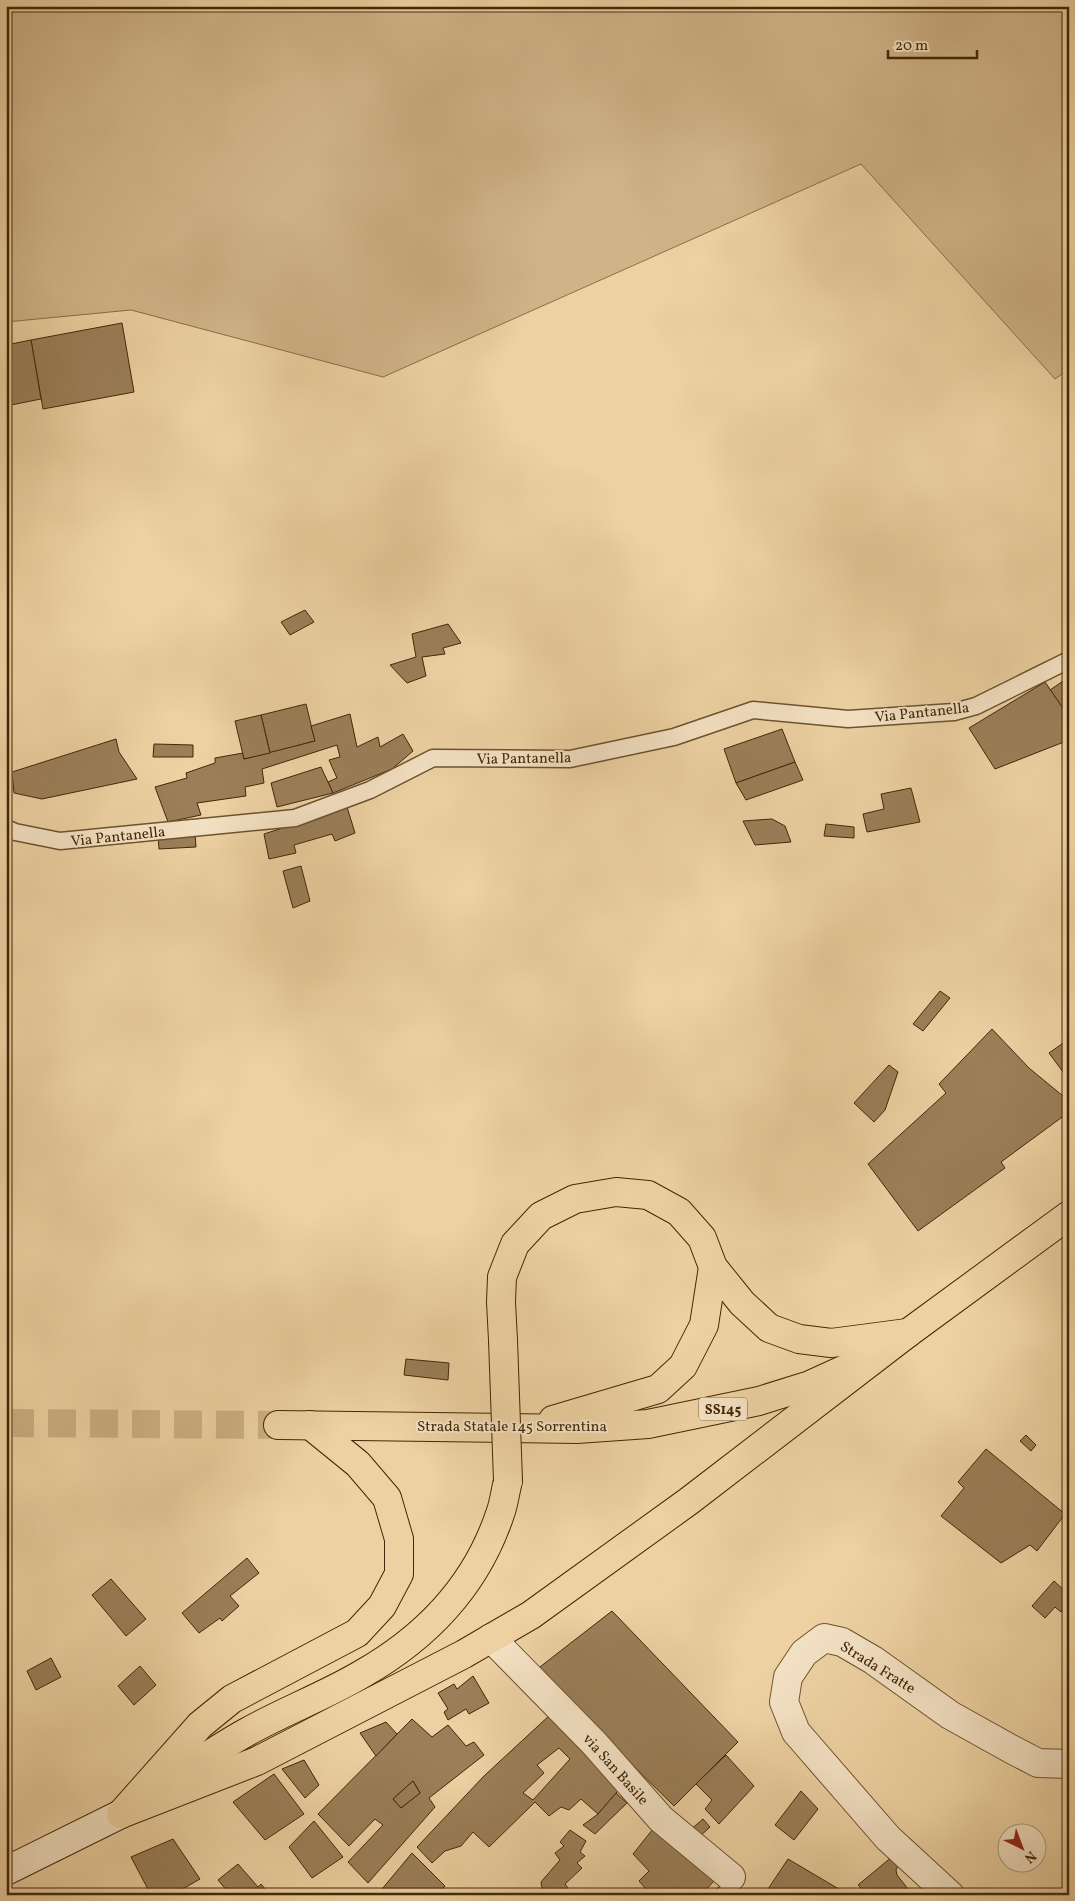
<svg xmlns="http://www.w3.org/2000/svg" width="1075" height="1901" viewBox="0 0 1075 1901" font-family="Vollkorn,serif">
	<rect width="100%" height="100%" fill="#edd1a2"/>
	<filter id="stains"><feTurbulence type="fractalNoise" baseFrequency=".004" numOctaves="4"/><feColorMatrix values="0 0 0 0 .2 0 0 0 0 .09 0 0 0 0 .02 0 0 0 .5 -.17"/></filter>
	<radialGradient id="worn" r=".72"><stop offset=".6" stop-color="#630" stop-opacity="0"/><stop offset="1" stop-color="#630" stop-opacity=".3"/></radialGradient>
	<path fill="#d0b488" stroke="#896e48" d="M6,6H1069V369L1055,379L861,164L383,377L131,310L6,322Z"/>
	<g fill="#9b7f58" stroke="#422708" fill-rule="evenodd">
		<path d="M122,323L134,392L43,409L31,340Z"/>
		<path d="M31,340L41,399L6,406V345Z"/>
		<path d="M305,610L314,622L290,635L281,622Z"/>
		<path d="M448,624L461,643L443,648L445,654L422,657L426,676L407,683L390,665L416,657L412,634Z"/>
		<path d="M1069,677V717L1050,690Z"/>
		<path d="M1045,682L1069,717V740L995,769L969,728Z"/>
		<path d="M306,704L315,741L270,753L261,715Z"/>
		<path d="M350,714L357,747L378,737L380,747L403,734L413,751L392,769L333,793L328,782L337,778L329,760L340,757L337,745L262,769L264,783L245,787L246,796L197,803L201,815L168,822L155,787L187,778L186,773L215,763V758L243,753L244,759L315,741L311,726Z"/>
		<path d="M261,715L270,753L244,759L235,721Z"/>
		<path d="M782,729L795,762L736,783L724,749Z"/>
		<path d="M116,739L119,752L137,779L42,799L14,793L12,772Z"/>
		<path d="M154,744L193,745V757H153Z"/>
		<path d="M795,762L803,780L746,800L736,783Z"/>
		<path d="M321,767L333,793L277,807L271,783Z"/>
		<path d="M911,788L920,822L867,832L863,814L884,809L881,794Z"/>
		<path d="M347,807L355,833L335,841L332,834L294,845L296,853L269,859L264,834Z"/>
		<path d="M772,819L785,826L791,842L755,845L743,821Z"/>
		<path d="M826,824L854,827V838L824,836Z"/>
		<path d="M195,832L196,847L159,849L158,835Z"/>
		<path d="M301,866L310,901L293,908L283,871Z"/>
		<path d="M940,991L950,998L923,1031L913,1024Z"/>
		<path d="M992,1029L1029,1068L1069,1101V1112L1001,1162L1005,1168L918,1231L868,1164L946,1093L939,1084Z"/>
		<path d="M1069,1039V1080L1049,1053Z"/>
		<path d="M889,1065L898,1072L885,1110L874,1122L854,1103Z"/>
		<path d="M406,1359L449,1363L448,1380L404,1375Z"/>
		<path d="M1026,1435L1036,1445L1031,1451L1020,1441Z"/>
		<path d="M986,1449L1065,1514L1037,1551L1030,1545L1001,1563L941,1516L964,1488L958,1482Z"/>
		<path d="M247,1558L259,1573L230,1596L239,1606L222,1621L220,1618L199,1633L182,1613Z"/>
		<path d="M111,1579L146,1619L126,1636L92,1595Z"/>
		<path d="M1054,1581L1066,1592L1069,1589V1603L1061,1612L1055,1607L1045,1618L1032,1606Z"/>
		<path d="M612,1611L738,1742L674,1806L536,1670Z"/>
		<path d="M51,1658L61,1677L36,1690L27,1671Z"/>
		<path d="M140,1666L156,1685L134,1705L118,1686Z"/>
		<path d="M473,1676L489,1703L469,1714L466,1709L448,1720L444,1712L448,1709L438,1693L454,1684L457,1689Z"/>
		<path d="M551,1714L622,1787L616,1793L598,1814L581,1799L569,1810L561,1807L549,1816L535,1802L489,1847L473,1832L461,1846L445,1851L432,1863L417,1847L484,1776ZM559,1748L570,1759L533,1800L523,1793L544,1773L537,1765Z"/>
		<path d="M412,1719L432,1737L448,1725L466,1746L474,1742L484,1755L429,1798L435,1807L368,1883L348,1862L383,1825L375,1819L349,1846L318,1814ZM413,1781L420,1793L401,1808L393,1799Z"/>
		<path d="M386,1722L397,1734L376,1756L360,1733Z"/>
		<path d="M726,1755L754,1786L719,1824L705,1809L712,1800L696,1784Z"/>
		<path d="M304,1760L319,1785L305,1798L282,1769Z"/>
		<path d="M274,1774L304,1814L265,1840L233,1802Z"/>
		<path d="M413,1781L420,1793L401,1808L393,1799Z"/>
		<path d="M801,1791L818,1809L794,1840L775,1825Z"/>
		<path d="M616,1793L627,1803L595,1834L583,1825L598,1814Z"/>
		<path d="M703,1819L710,1827L697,1839L689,1831Z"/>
		<path d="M314,1821L343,1857L312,1878L289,1847Z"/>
		<path d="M653,1829L715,1880L701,1895H651L639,1881L649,1871L633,1854Z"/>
		<path d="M570,1830L586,1841L580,1852L585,1856L577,1863L582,1868L565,1884L568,1888L561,1895H543L541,1882L560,1860L555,1853L564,1846L560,1842Z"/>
		<path d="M173,1839L200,1879L172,1895H151L131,1857Z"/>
		<path d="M412,1853L445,1886L438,1895H377Z"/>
		<path d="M893,1856L900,1861L896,1870L897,1875L908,1889L915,1893L924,1888L930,1890L929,1895H868L858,1885Z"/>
		<path d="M788,1859L849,1895H764Z"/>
		<path d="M238,1864L258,1887L261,1884L270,1895H224L228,1892L218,1880Z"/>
	</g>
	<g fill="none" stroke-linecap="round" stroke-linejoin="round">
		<path stroke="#cbaf83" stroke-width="28" stroke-dasharray="28 14" stroke-linecap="butt" d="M6,1423L278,1425"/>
		<g stroke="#6d522e" stroke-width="19">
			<g id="service">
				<path d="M6,828L15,832L60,841L295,818L370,790L433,758L570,759L674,737L753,710L848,719L954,712L976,706L1069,660"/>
				<path d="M723,1895L730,1890L733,1884L731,1877"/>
			</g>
		</g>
		<g stroke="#6d522e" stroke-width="30">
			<g id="minor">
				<path d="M491,1638L594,1743L661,1819L731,1877"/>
				<path d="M950,1895L888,1838L796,1732L784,1702L788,1677L804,1653L824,1638L842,1642L873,1660L950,1715L1011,1749L1038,1763L1069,1764"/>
			</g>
		</g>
		<g stroke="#422708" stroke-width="30">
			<path id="secondary" d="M6,1871L121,1814"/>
		</g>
		<g stroke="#422708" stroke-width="30">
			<g id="primary">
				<path d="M503,1340L501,1302L502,1277L515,1244L541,1216L575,1199L616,1192L648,1195L679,1212L702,1238L713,1267L742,1303L769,1328L799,1339L831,1343L907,1333"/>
				<path d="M163,1785C191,1767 218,1748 247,1732C284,1711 325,1696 362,1674C427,1637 476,1586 500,1514C504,1504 505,1492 508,1481"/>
				<path d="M121,1814L257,1761L464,1654L531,1615L689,1501L908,1333L1069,1215"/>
			</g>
		</g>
		<g stroke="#422708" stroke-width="30">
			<g id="trunk">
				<path d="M553,1420L658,1389L683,1366L704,1325L713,1267"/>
				<path d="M278,1425L577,1429L648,1424L759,1401L810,1385L854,1365L908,1333"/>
				<path d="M121,1814L200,1725L232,1699L357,1633L382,1606L399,1574V1539L387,1498L358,1464L310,1425"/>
			</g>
		</g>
		<use href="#service" stroke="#f3e1c3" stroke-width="16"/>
		<use href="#minor" stroke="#f3e1c3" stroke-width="28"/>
		<use href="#secondary" stroke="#f3e1c3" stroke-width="28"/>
		<use href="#primary" stroke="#edd1a2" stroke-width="28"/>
		<use href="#trunk" stroke="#edd1a2" stroke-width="28"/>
		<g stroke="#422708" stroke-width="30" stroke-linecap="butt">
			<path id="primary-bridge" d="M503,1340L508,1481"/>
		</g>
		<use href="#primary-bridge" stroke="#edd1a2" stroke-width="28"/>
	</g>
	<g text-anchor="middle" stroke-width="4" stroke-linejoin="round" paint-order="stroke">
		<rect fill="#f3e1c3" stroke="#775f40" stroke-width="1" x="699" y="1397.5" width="48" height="23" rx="4"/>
		<g font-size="14" font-weight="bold" fill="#422708">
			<text x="723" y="1414">SS145</text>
		</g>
		<g font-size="15" fill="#422708" stroke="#f3e1c3">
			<text transform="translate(922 712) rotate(-6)" y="5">Via Pantanella</text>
			<text transform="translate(524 758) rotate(-1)" y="5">Via Pantanella</text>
			<text transform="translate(118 836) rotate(-6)" y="5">Via Pantanella</text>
			<text x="512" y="1431">Strada Statale 145 Sorrentina</text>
			<text transform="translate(878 1667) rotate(32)" y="5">Strada Fratte</text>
			<text transform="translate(616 1769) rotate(48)" y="5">via San Basile</text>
		</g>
	</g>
	<rect width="1075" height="1901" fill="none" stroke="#edd1a2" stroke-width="25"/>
	<rect x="8" y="8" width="1060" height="1886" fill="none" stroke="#422708" stroke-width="2.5"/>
	<rect x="12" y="12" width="1050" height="1876" fill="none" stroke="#422708"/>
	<g transform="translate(1022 1848) rotate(138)"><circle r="24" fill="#f3e1c3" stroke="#ac9778"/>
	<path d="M0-4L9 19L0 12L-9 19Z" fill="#8f2418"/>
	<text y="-8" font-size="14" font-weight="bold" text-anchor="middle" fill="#422708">N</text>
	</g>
	<path d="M888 50v8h89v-8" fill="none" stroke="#422708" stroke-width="2.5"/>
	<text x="895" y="50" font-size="15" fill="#422708" stroke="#f3e1c3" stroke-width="4" paint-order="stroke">20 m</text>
	<rect width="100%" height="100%" filter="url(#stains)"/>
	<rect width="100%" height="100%" fill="url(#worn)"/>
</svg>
